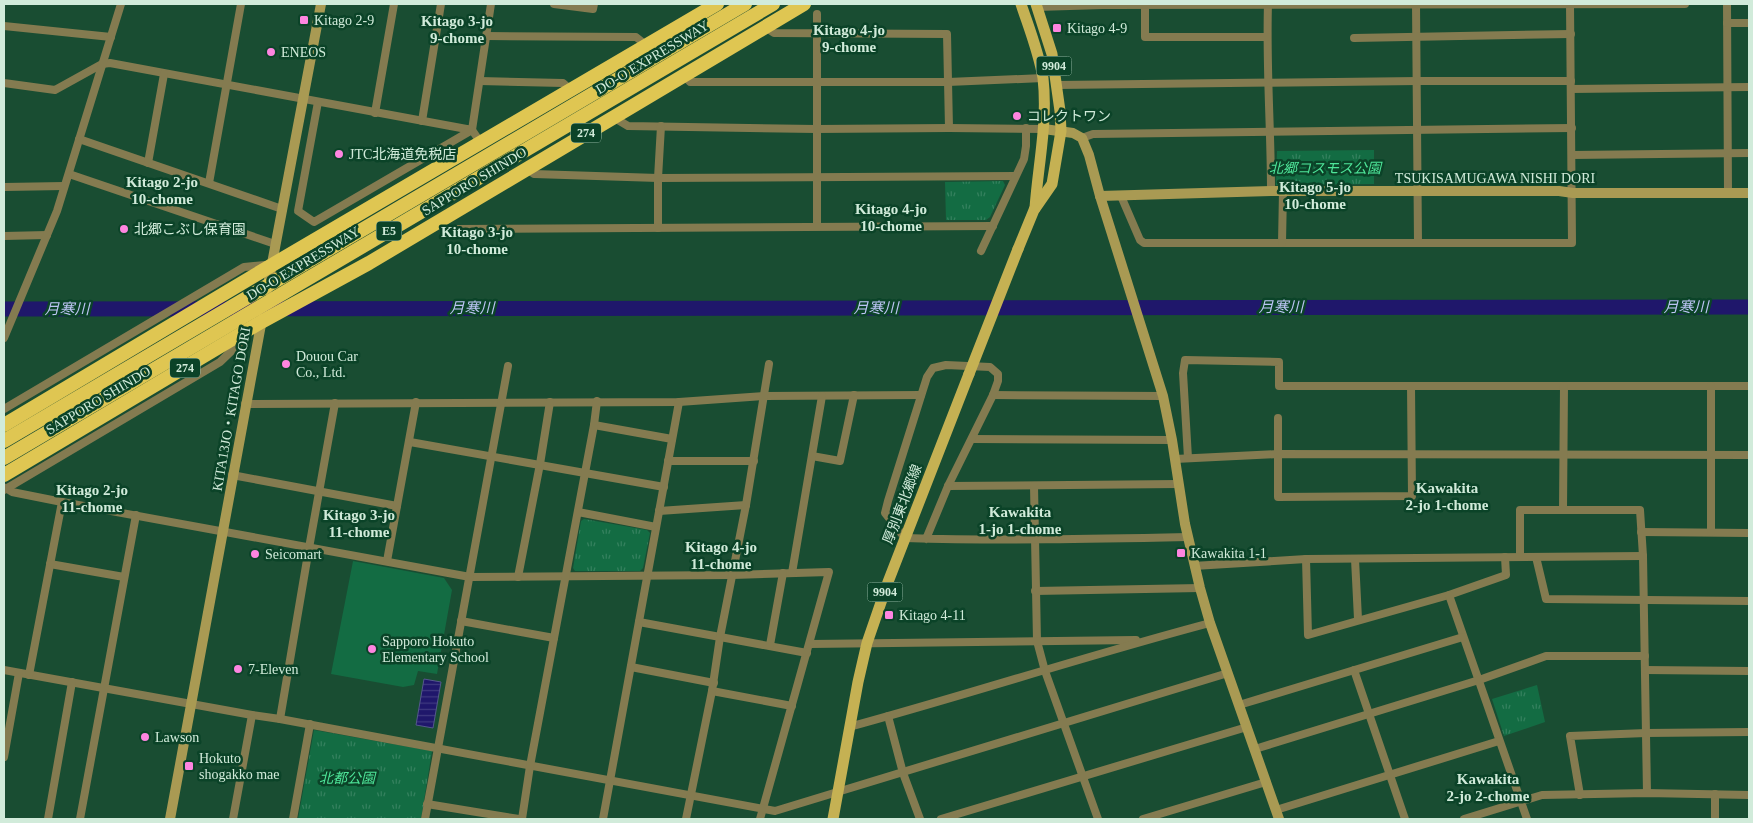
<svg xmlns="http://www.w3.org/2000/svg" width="1753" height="823" viewBox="0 0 1753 823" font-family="'Times New Roman','Noto Sans JP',serif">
	<defs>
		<pattern id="grass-tufts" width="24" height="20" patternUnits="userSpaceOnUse" patternTransform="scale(1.25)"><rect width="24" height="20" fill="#136c43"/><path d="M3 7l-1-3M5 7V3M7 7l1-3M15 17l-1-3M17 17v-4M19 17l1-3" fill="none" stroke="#34815e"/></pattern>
		<pattern id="water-rules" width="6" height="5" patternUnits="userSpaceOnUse" patternTransform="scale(1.25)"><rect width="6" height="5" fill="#1f176b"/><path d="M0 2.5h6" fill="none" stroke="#3e3980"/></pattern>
	</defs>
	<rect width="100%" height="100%" fill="#194d32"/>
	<g fill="url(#grass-tufts)">
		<path d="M1374,150V184L1276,185L1277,151Z"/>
		<path d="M1003,181L1005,185L990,217L986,220H946L945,182Z"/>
		<path d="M584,519L647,530L650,533L643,568L640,571H575L573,568L581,521Z"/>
		<path d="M1537,685L1545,722L1504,736L1492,699Z"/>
		<path d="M314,730L432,751L421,819H298Z"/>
	</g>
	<path fill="#136c43" d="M353,561L444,578L452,590L437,674L418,671L414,685L403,687L331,674Z"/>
	<path fill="url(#water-rules)" stroke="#54578c" d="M424,679L441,682L433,728L416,725Z"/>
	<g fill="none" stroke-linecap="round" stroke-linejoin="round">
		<path stroke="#1f176b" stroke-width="15" d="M4,309L1749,307"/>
		<g stroke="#847b50" stroke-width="8">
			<path d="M554,4L593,9L594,4"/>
			<path d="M1268,4C1266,66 1271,129 1271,191"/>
			<path d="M1416,4L1418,243"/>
			<path d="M1727,4L1728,193"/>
			<path d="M1145,5V37H1267"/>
			<path d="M1037,7L1103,5L1685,4"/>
			<path d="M1727,23H1749"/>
			<path d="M4,26L111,37"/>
			<path d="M765,27L774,33L947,34L949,128"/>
			<path d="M487,36L636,37L646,45"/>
			<path d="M1354,38L1571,34"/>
			<path d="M683,75L690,82H948L1043,78"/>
			<path d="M480,81L563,83L571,90"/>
			<path d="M4,83L55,90L102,64L110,63L472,130L491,4"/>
			<path d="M1057,85L1418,81H1571"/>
			<path d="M1571,89L1749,87"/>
			<path d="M318,102L298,211L314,222L472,130L481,143"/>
			<path d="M375,113L394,4"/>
			<path d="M613,117L628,126L816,129L949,128L1044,129"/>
			<path d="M422,121L441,4"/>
			<path d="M1082,138L1093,134L1572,128"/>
			<path d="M79,139L282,209"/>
			<path d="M1572,155L1749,153"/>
			<path d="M148,163L164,74"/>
			<path d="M526,168L534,174L658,178L1015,176"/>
			<path d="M69,174L275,244"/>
			<path d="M209,183L241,4"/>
			<path d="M4,187L64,186"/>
			<path d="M1121,196L1140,240L1144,243H1572L1570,4"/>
			<path d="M817,226V14"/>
			<path d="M658,228V178L661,126"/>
			<path d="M455,229L993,226"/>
			<path d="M4,236L47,235"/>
			<path d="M1282,243L1283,191"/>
			<path d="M981,251L1024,159L1026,146V128"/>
			<path d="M4,338L57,211L121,4"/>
			<path d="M993,395L1163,396"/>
			<path d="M245,404L679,402L765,396L921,395"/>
			<path d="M4,409L244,267L265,265"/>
			<path d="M1278,418V497L1412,496L1411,386"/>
			<path d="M594,425L672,439"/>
			<path d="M972,439L1172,440"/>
			<path d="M410,442L664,487"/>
			<path d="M812,456L840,461L854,395"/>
			<path d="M1188,458L1183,373L1185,360L1279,362V386H1749"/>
			<path d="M1175,459L1278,454L1749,455"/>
			<path d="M668,461H754"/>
			<path d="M232,475L397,506"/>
			<path d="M948,486L1179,484"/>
			<path d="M1034,486L1037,641L1045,671L1098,819"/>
			<path d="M6,488L12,492L62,502L470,577L733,575L829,572L760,819"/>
			<path d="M4,490L220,362L247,336"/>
			<path d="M1563,510L1564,386"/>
			<path d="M659,511L746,505"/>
			<path d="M578,512L656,527"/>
			<path d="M1641,532L1749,533"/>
			<path d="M1711,532V386"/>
			<path d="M926,539L948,486L993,395L998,381V374L990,367L946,365L933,368L927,377L888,501L885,513L905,538C1000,541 1094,539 1188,537"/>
			<path d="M1520,557V510H1640L1643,556L1647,793"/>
			<path d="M1536,557L1546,599L1749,601"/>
			<path d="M1306,559L1308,635L1449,595L1506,575L1505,557"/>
			<path d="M1355,559L1358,619"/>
			<path d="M387,561L416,402"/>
			<path d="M50,564L124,577"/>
			<path d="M1194,566L1306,559L1643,556"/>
			<path d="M792,573L822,396"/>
			<path d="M518,577L540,464L550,402"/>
			<path d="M1035,591L1200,588"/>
			<path d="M1449,595L1527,819"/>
			<path d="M461,621L554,638"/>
			<path d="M639,622L807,653"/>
			<path d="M810,644L1136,640"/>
			<path d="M770,645L783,573"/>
			<path d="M631,667L714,683"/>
			<path d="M4,670L252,715L280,719L775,811L1228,673"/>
			<path d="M1354,670L1405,819"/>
			<path d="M1645,670L1749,671"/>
			<path d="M29,675L62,502"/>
			<path d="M712,691L792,706"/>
			<path d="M1239,705L1463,637"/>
			<path d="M888,716L903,773L920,819"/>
			<path d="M280,719L309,548L335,403"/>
			<path d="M849,727C970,694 1089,655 1210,623"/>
			<path d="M1255,749L1479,680L1546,656H1645"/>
			<path d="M4,757L19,673"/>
			<path d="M1715,794V819"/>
			<path d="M1580,795L1570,736L1646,733L1749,732"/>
			<path d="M427,804L519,819"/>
			<path d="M1276,810L1499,741"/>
			<path d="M48,819L72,682"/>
			<path d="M80,819L136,515"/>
			<path d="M233,819L252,715"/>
			<path d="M293,819L310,724"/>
			<path d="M425,819L508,366"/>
			<path d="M522,819L530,766L594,425L597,401"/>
			<path d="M603,819L679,402"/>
			<path d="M686,819L712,691L720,637L746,505L769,364"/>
			<path d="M941,819L1247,727"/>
			<path d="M1143,819L1266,782"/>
			<path d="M1464,819L1542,795L1647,793L1749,795"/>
		</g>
		<g stroke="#a99a53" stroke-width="10">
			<path d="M1044,129L1073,133L1082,138L1089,155L1100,196L1163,396L1172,440L1185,524L1200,588L1210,623L1279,819"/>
			<path d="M1100,196L1271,191H1559L1573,193H1749"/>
			<path d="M267,290L321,4"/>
			<path d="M170,819L262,319"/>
		</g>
		<g stroke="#c5b153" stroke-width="11">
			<path d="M1021,4C1029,28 1039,53 1043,78C1048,122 1038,165 1035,208"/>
			<path d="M1018,249L1034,210L1052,184L1061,131L1060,111L1052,54L1036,4"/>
			<path d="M833,819L858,682L867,643L888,582L969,374"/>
		</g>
		<g stroke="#dfc652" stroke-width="14">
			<path d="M4,425L272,265L717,4"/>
			<path d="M4,475L261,322L369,263L804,4"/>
		</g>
		<path stroke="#c5b153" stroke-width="11" d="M969,374L1018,249"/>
		<g stroke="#dfc652" stroke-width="14">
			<path d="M4,441L745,4"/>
			<path d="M4,458L773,4"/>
		</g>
	</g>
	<g fill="#fe85e0" stroke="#0b4328" stroke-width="2">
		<rect x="299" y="15" width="10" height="10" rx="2.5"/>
		<rect x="1052" y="23" width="10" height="10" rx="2.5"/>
		<circle cx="271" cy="52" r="5"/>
		<circle cx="1017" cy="116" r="5"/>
		<circle cx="339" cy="154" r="5"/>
		<circle cx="124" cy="229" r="5"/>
		<circle cx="286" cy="364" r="5"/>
		<rect x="1176" y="548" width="10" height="10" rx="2.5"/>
		<circle cx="255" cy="554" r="5"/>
		<rect x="884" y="610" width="10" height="10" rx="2.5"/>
		<circle cx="372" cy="649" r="5"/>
		<circle cx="238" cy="669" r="5"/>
		<circle cx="145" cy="737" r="5"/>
		<rect x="184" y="761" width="10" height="10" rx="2.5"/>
	</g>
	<g text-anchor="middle" stroke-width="5" stroke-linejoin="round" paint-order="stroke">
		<g fill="#0b4328" stroke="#96b9a5" stroke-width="1">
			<rect x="1036.5" y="56.5" width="35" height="19" rx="4"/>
			<rect x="571" y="123.5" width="30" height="19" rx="4"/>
			<rect x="376.5" y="221.5" width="25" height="19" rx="4"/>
			<rect x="170" y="358.5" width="30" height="19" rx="4"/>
			<rect x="867.5" y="582.5" width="35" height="19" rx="4"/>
		</g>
		<g font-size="12" font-weight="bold" fill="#d1ebda">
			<text x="1054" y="70">9904</text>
			<text x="586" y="137">274</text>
			<text x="389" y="235">E5</text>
			<text x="185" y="372">274</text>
			<text x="885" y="596">9904</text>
		</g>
		<g font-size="14" fill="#d1ebda" stroke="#0b4328" text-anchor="start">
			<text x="314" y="25">Kitago 2-9</text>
			<text x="1067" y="33">Kitago 4-9</text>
			<text x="281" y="57">ENEOS</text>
			<text x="1027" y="121">コレクトワン</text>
			<text x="349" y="159">JTC北海道免税店</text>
			<text x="134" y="234">北郷こぶし保育園</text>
			<text x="296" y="361">Douou Car<tspan x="296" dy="16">Co., Ltd.</tspan></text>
			<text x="1191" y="558">Kawakita 1-1</text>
			<text x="265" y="559">Seicomart</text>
			<text x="899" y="620">Kitago 4-11</text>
			<text x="382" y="646">Sapporo Hokuto<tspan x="382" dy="16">Elementary School</tspan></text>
			<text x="248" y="674">7-Eleven</text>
			<text x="155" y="742">Lawson</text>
			<text x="199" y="763">Hokuto<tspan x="199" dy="16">shogakko mae</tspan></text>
		</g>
		<g font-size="14" fill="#d1ebda" stroke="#0b4328">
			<text transform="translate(652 57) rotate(-31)" y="5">DO-O EXPRESSWAY</text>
			<text x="1495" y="183">TSUKISAMUGAWA NISHI DORI</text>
			<text transform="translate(474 181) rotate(-31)" y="5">SAPPORO SHINDO</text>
			<text transform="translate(303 263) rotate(-31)" y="5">DO-O EXPRESSWAY</text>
			<text transform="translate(98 400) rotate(-31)" y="5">SAPPORO SHINDO</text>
			<text transform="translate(231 409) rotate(-80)" y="5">KITA13JO・KITAGO DORI</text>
			<text transform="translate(902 504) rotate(-69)" y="5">厚別東北郷線</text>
		</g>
		<g font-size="14" font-style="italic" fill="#4ee599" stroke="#0b4328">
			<text x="1325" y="173">北郷コスモス公園</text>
			<text x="347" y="783">北都公園</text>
		</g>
		<g font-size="15" font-weight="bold" fill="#d1ebda" stroke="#0b4328">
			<text x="457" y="26">Kitago 3-jo<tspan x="457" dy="17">9-chome</tspan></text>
			<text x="849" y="35">Kitago 4-jo<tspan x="849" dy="17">9-chome</tspan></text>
			<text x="162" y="187">Kitago 2-jo<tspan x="162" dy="17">10-chome</tspan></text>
			<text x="1315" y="192">Kitago 5-jo<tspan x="1315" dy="17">10-chome</tspan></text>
			<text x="891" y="214">Kitago 4-jo<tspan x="891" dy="17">10-chome</tspan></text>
			<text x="477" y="237">Kitago 3-jo<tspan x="477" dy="17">10-chome</tspan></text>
			<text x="1447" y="493">Kawakita<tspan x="1447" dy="17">2-jo 1-chome</tspan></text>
			<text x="92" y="495">Kitago 2-jo<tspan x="92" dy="17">11-chome</tspan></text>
			<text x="1020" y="517">Kawakita<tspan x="1020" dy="17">1-jo 1-chome</tspan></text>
			<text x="359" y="520">Kitago 3-jo<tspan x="359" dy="17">11-chome</tspan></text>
			<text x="721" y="552">Kitago 4-jo<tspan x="721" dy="17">11-chome</tspan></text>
			<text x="1488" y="784">Kawakita<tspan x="1488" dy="17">2-jo 2-chome</tspan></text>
		</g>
		<g font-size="15" font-style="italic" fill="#bcc4f4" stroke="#0b4328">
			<text x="1281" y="312">月寒川</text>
			<text x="1686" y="312">月寒川</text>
			<text x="472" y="313">月寒川</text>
			<text x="876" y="313">月寒川</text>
			<text x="67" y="314">月寒川</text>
		</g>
	</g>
	<rect width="1753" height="823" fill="none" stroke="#d1ebda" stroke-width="10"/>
</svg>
